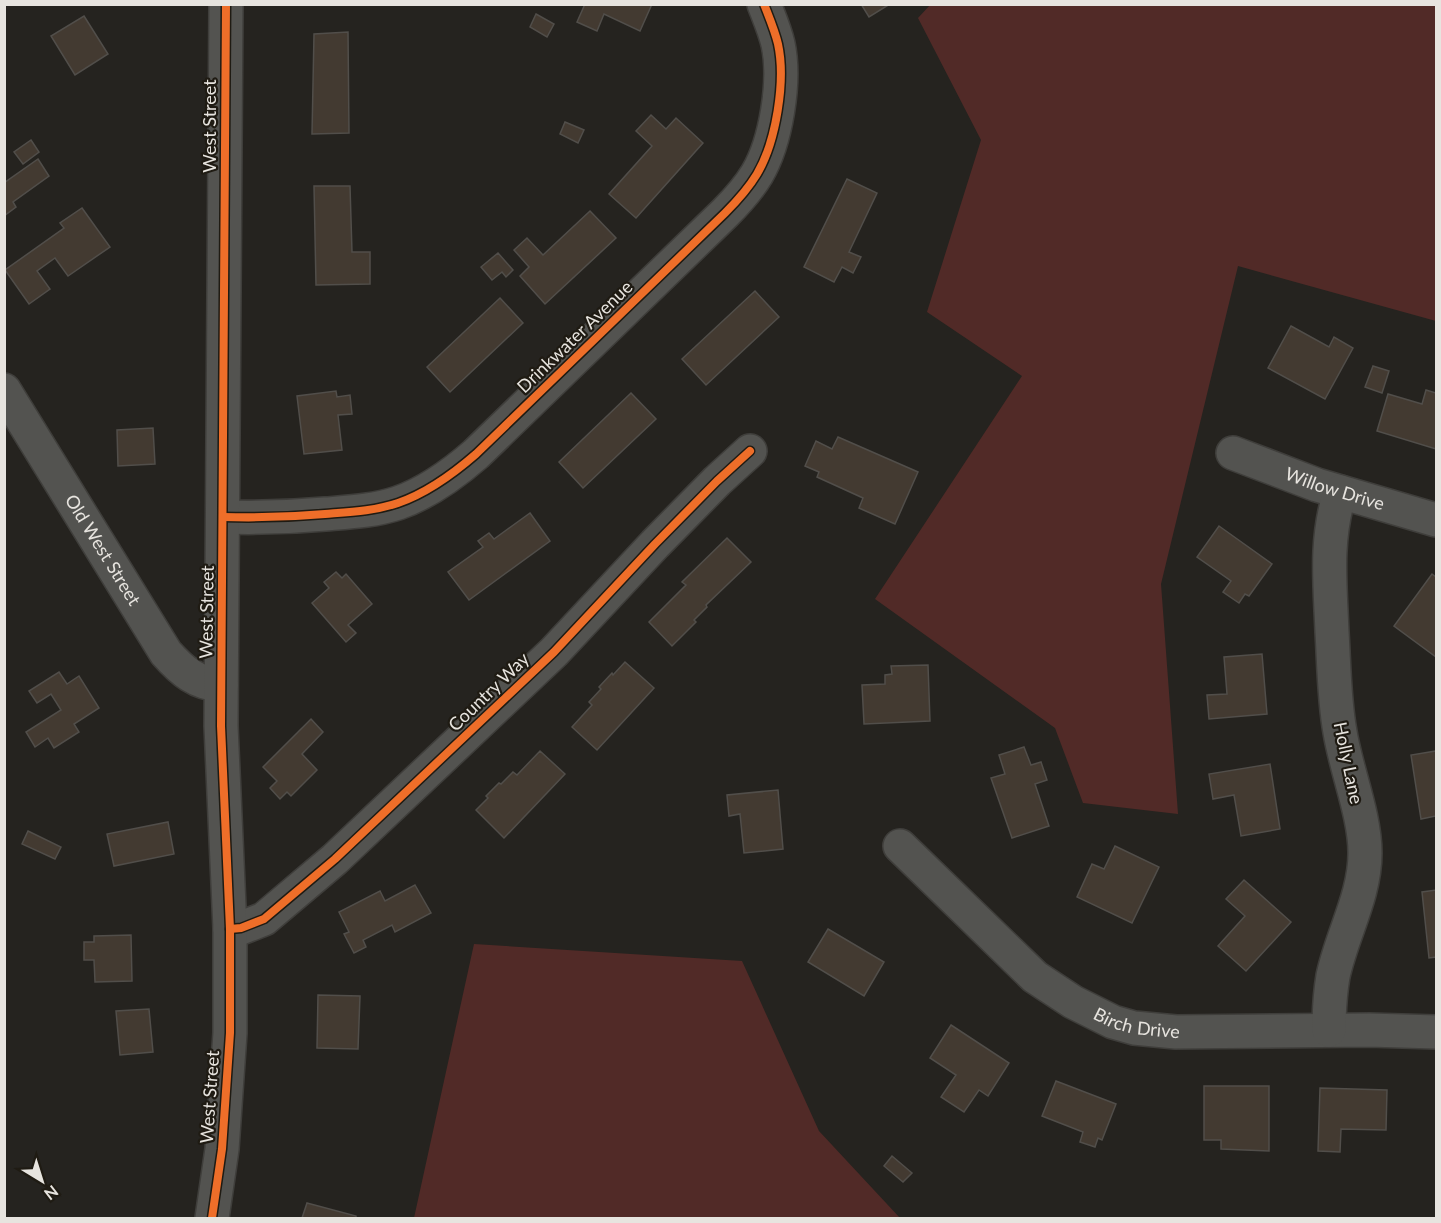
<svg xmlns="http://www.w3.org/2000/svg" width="1441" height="1223" viewBox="0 0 1441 1223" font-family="Lato,sans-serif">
	<rect width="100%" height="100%" fill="#25231f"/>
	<g fill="#512a27">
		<path d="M931,4L1436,5V321L1238,266L1161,584L1178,814L1083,803L1055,728L875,599L1022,376L927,312L981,140L918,18Z"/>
		<path d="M474,944L742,961L819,1131L900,1218H414Z"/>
	</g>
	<g fill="#433a31" stroke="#514e4a" stroke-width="1.5">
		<path d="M585,4H652L640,31L604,14L597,31L577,22Z"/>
		<path d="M861,4H890L869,17Z"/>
		<path d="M536,14L554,24L547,37L530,27Z"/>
		<path d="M84,16L108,54L75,75L51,36Z"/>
		<path d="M348,32L349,133L312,134L314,34Z"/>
		<path d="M651,115L666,129L676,118L703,143L636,218L609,194L652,146L636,131Z"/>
		<path d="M565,122L584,130L578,143L560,134Z"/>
		<path d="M31,140L39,152L23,164L14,152Z"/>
		<path d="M38,159L49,176L13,202L16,207L4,216V183Z"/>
		<path d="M847,179L877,193L849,252L861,257L853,273L842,267L834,282L804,267Z"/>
		<path d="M314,186H350L352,252H370V284L316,285Z"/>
		<path d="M82,208L110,247L68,276L55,258L37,271L50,289L29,304L5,270L64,228L60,223Z"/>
		<path d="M590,211L616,238L545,304L520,276L529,267L514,250L527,238L543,255Z"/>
		<path d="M498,253L513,270L506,277L502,272L492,280L481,267Z"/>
		<path d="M755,291L779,317L706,385L682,359Z"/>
		<path d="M500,298L523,323L450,392L427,367Z"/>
		<path d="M1291,326L1329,347L1334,337L1353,348L1325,399L1268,368Z"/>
		<path d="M1373,366L1389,371L1382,393L1365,387Z"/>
		<path d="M1426,390L1436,393V449L1377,431L1388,394L1422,404Z"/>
		<path d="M336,391L337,397L350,395L352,414L338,415L342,450L304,454L297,396Z"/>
		<path d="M631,393L656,419L583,488L559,462Z"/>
		<path d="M153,428L155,464L118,466L117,430Z"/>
		<path d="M838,437L918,472L895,524L859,508L863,498L817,477L819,472L805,466L816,441L832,449Z"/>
		<path d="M530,513L550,541L469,600L448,572L483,547L478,541L489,533L494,539Z"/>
		<path d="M1219,526L1272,564L1249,596L1245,594L1239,603L1223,592L1231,581L1197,557Z"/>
		<path d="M727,538L751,562L706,605L707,607L694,620L696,622L672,646L649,622L686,585L682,582Z"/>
		<path d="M336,572L342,578L346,574L372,604L348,625L356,633L346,642L312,603L329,588L324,582Z"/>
		<path d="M1432,574L1436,577V657L1394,626Z"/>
		<path d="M1262,654L1267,714L1209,719L1207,695L1227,694L1224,657Z"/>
		<path d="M625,662L654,688L597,750L572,727L592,705L589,702L601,689L599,687L612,673L613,675Z"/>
		<path d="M928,665L930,721L864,724L862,685L885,684V675L892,674L891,666Z"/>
		<path d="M59,672L67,684L79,676L99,708L74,724L79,732L54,748L48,738L35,747L26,732L61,710L51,694L37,703L29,691Z"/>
		<path d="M311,719L323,732L302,754L317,770L291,796L287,792L280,799L270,788L277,781L263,767Z"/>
		<path d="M1024,747L1031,765L1041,762L1047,780L1035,784L1049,826L1012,838L991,778L1005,774L999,755Z"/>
		<path d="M540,751L565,774L504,838L476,810L488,798L486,796L499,783L501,784L513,772L517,775Z"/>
		<path d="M1436,751V816L1421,819L1411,755Z"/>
		<path d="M1270,764L1280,829L1241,836L1234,795L1213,799L1209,774Z"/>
		<path d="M778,790L783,849L744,853L740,814L729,816L727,795Z"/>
		<path d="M168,822L174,854L114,866L107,834Z"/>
		<path d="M28,831L61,847L55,859L22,844Z"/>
		<path d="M1115,846L1159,867L1132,923L1077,897L1092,864L1104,869Z"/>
		<path d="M1244,880L1291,922L1246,971L1218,946L1245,916L1226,899Z"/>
		<path d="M415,885L431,913L395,932L392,925L363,940L366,947L354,953L344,934L349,932L339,912L380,891L385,901Z"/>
		<path d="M1436,890V957L1429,958L1422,892Z"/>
		<path d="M828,929L884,962L864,996L808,962Z"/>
		<path d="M131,935L132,981L95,982L94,960H84V942H94V936Z"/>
		<path d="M318,995L360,996L358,1049L317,1048Z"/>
		<path d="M149,1009L153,1052L120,1055L116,1011Z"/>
		<path d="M951,1025L1009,1063L988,1096L979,1090L964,1112L941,1097L956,1075L930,1058Z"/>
		<path d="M1056,1081L1116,1104L1102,1140L1098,1138L1095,1147L1080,1142L1083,1132L1042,1116Z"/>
		<path d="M1204,1086H1269V1151L1221,1149V1140H1204Z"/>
		<path d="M1320,1088L1387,1090L1386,1130L1341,1129L1340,1152L1318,1151Z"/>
		<path d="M892,1156L912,1173L903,1182L884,1166Z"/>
		<path d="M307,1203L356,1216V1218H302Z"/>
	</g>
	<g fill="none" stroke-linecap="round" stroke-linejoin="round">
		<g stroke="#3f3e3b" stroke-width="36">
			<g id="minor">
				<path id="s1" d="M4,390L166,653C182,671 197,684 221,685"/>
				<path id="s2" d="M1233,453L1317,485L1436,520"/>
				<path d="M223,517C257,518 291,517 325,514C350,512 374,511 398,503C427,493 453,474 476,454L725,213C737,201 748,189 757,174C776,142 786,81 778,44C775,31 769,17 764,4"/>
				<path id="s3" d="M900,846L1035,977L1073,1002L1113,1022L1134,1028L1176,1032L1369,1030L1436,1032"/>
				<path d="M230,929L241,928L264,919L335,859L554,652L655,544L717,481L750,451"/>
				<path d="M1329,1030C1329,1012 1330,994 1333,976C1342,934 1365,896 1365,853C1365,815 1346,770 1340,732C1334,699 1334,665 1332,632C1330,582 1325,541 1340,492"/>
				<path d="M212,1218L222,1149L230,1033V929L221,726L226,4"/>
			</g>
		</g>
		<use href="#minor" stroke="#535350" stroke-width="33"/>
		<g stroke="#1f1b13" stroke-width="11">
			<g id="cycleway">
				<path d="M223,517C257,518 291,517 325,514C350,512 374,511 398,503C427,493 453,474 476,454L725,213C737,201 748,189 757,174C776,142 786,81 778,44C775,31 769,17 764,4"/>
				<path d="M230,929L241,928L264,919L335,859L554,652L655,544L717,481L750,451"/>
				<path d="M212,1218L222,1149L230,1033V929L221,726L226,4"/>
			</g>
		</g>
		<use href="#cycleway" stroke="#ee6e29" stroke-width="8"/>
	</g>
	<g text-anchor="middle" stroke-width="4.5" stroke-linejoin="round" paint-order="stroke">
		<g font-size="18" fill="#e7e4df" stroke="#1f1b13">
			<text transform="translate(210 126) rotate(-90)" y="6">West Street</text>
			<text transform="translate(575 337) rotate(-44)" y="6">Drinkwater Avenue</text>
			<text dy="6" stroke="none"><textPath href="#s2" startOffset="108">Willow Drive</textPath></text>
			<text dy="6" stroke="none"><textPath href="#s1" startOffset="188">Old West Street</textPath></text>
			<text transform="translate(207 612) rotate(-89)" y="6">West Street</text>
			<text transform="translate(489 692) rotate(-44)" y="6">Country Way</text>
			<text transform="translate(1348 763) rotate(78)" y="6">Holly Lane</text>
			<text dy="6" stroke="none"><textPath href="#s3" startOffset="302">Birch Drive</textPath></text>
			<text transform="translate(210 1097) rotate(-86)" y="6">West Street</text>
		</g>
	</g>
	<rect width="1441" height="1223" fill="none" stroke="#e7e4df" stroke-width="12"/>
	<g transform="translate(42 1181) rotate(142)" stroke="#1f1b13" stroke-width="4.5" paint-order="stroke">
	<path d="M0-4.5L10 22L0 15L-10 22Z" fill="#e7e4df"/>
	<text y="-9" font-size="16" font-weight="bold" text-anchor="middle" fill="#e7e4df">N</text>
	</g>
</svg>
